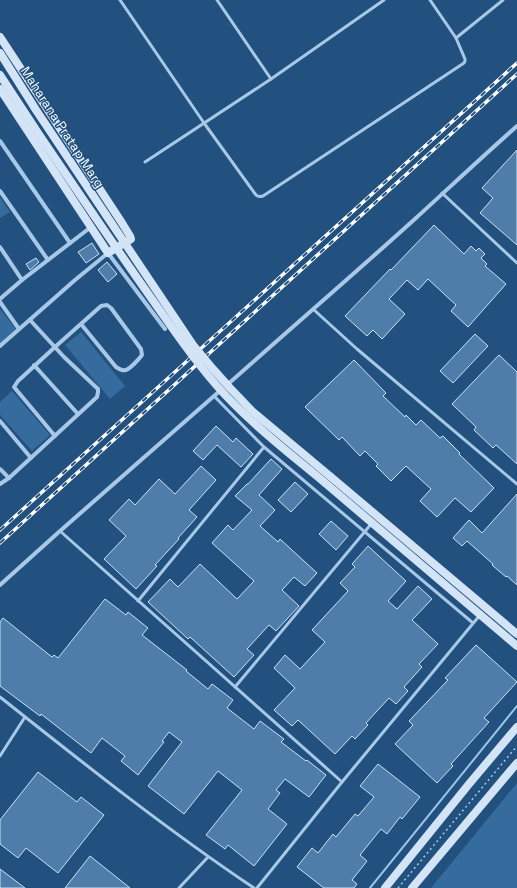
<svg xmlns="http://www.w3.org/2000/svg" width="517" height="888" viewBox="0 0 517 888" font-family="'Space Grotesk',sans-serif">
	<rect width="100%" height="100%" fill="#22517f"/>
	<g fill="#366b9d">
		<path d="M0,197L10,212L0,218Z"/>
		<path d="M0,309L16,329L0,344Z"/>
		<path d="M81,332L125,386L110,399L65,345Z"/>
		<path d="M12,391L50,435L32,451L0,415V402Z"/>
		<path d="M517,783V888H431Z"/>
	</g>
	<g fill="none" stroke-linecap="round" stroke-linejoin="round">
		<path stroke="#9cc4e8" stroke-width="2" d="M370,888L517,706"/>
	</g>
	<g fill="#4f7daa" stroke="#cbe1f5">
		<path d="M517,150V245L480,213L493,198L482,188Z"/>
		<path d="M434,225L464,254L471,246L476,251L479,248L485,254L481,258L487,264L485,266L506,284L468,327L451,311L456,305L428,279L418,290L407,280L389,299L405,314L382,339L373,330L367,336L345,316L390,269L391,270Z"/>
		<path d="M92,243L99,254L86,263L78,252Z"/>
		<path d="M36,258L39,262L30,270L26,264Z"/>
		<path d="M107,262L117,274L108,282L98,270Z"/>
		<path d="M475,334L488,346L453,383L440,371Z"/>
		<path d="M499,355L517,372V464L496,445L493,448L474,430L476,427L452,404Z"/>
		<path d="M354,360L386,393L383,396L405,417L406,415L416,425L421,420L440,438L443,436L460,453L459,454L494,488L471,512L455,498L437,517L420,501L431,489L406,466L391,481L376,466L378,464L365,451L360,456L342,437L339,440L305,407Z"/>
		<path d="M216,426L233,442L236,438L253,454L241,467L217,445L203,460L193,451Z"/>
		<path d="M271,459L282,469L259,495L275,510L260,526L278,542L280,539L317,573L305,586L294,577L282,590L299,606L276,631L269,625L247,649L254,655L234,677L190,637L188,639L148,602L170,579L178,587L200,564L237,599L254,581L212,543L228,525L233,530L252,510L235,496L247,484H248Z"/>
		<path d="M201,466L216,480L189,510L197,517L178,538L179,539L155,565L157,566L136,589L104,559L126,536L109,520L129,499L135,505L159,479L175,494Z"/>
		<path d="M295,482L308,494L291,512L278,500Z"/>
		<path d="M517,494V585L507,576L506,577L492,565L493,564L467,541L462,546L453,538L469,520L482,533Z"/>
		<path d="M331,521L348,536L336,550L319,534Z"/>
		<path d="M368,546L406,581L388,601L397,609L418,586L432,599L412,620L438,644L419,664L422,667L404,687L408,691L396,704L389,698L366,723L368,725L355,739L352,736L335,754L298,720L292,726L274,710L295,688L274,668L285,655L300,669L325,642L312,630L348,591L340,583L355,567L352,564Z"/>
		<path d="M105,599L126,615L128,612L148,628L142,635L187,670L186,671L208,689L212,684L233,700L227,708L254,729L260,721L284,739L281,742L306,761L307,760L326,775L309,797L285,779L276,790L280,793L268,809L287,824L254,866L228,845L225,849L206,835L242,790L218,771L184,814L148,786L182,742L169,732L162,741L164,742L138,775L121,761L125,756L102,738L91,753L41,714L40,716L0,686V622L3,618L52,657L54,655L58,658Z"/>
		<path d="M476,645L517,682L484,718L489,722L451,764L453,766L437,783L395,744L413,725L409,721L448,680L445,678Z"/>
		<path d="M378,764L420,797L402,819L400,817L387,834L381,829L360,855L367,861L352,880L357,884L354,888H324L297,867L312,848L318,853L333,834L336,837L355,814L358,816L374,797L360,786Z"/>
		<path d="M38,772L77,802L81,797L104,815L58,873L26,848L18,858L0,844V820Z"/>
		<path d="M90,856L130,888H65Z"/>
		<path d="M0,869L25,888H0Z"/>
	</g>
	<g fill="none" stroke-linecap="round" stroke-linejoin="round">
		<path stroke="#a8c8e7" stroke-width="1.5" stroke-dasharray="2 3" stroke-linecap="butt" d="M398,888L517,746"/>
		<g stroke="#a8c8e7" stroke-width="3">
			<path d="M120,0L204,123L256,195C258,197 260,197 263,196L464,63L465,61V59L456,38L430,0"/>
			<path d="M217,0L271,79"/>
			<path d="M456,38L503,0"/>
			<path d="M145,162L271,79L384,0"/>
			<path d="M442,193L517,263"/>
			<path d="M313,309L357,349L517,484"/>
			<path d="M264,447L473,623"/>
			<path d="M60,531L342,782"/>
			<path d="M138,601L264,447L214,396"/>
			<path d="M235,687L372,523"/>
			<path d="M0,697C83,763 166,829 254,888"/>
			<path d="M0,756L25,717"/>
			<path d="M179,888L208,857"/>
			<path d="M257,888L342,782L480,615"/>
		</g>
		<g stroke="#a8c8e7" stroke-width="4">
			<path d="M0,141L70,243"/>
			<path d="M0,191L48,260"/>
			<path d="M0,247L22,280"/>
			<path d="M0,299L22,280L91,227"/>
			<path d="M0,302L19,329"/>
			<path d="M0,346L75,280L108,253L165,329"/>
			<path d="M34,365L78,414"/>
			<path d="M227,385C290,329 354,274 416,218C450,187 483,156 517,126"/>
			<path d="M0,421L31,458"/>
			<path d="M55,436L14,387L18,381L55,347L101,306L107,305L111,308L141,349L142,355C139,359 131,368 126,370C123,371 119,369 116,367L81,324"/>
			<path d="M0,469L9,478"/>
			<path d="M0,484L9,478L97,397L98,392V389L64,357L30,320"/>
			<path d="M0,585L60,531L222,389"/>
		</g>
		<g stroke="#d2e4f6" stroke-width="8">
			<path d="M0,37L122,223L130,236L131,239L108,253L0,89"/>
			<path d="M0,53L36,110L106,215"/>
			<path d="M0,75L40,136L93,214"/>
			<path d="M331,477L517,634"/>
			<path d="M324,482L517,646"/>
			<path d="M385,888L469,784L517,727"/>
			<path d="M412,888L517,763"/>
		</g>
		<g stroke="#fff" stroke-width="3.5">
			<g id="rail">
				<path d="M0,530L517,63"/>
				<path d="M0,543L517,74"/>
			</g>
		</g>
		<use href="#rail" stroke="#22517f" stroke-width="2" stroke-dasharray="6" stroke-linecap="butt"/>
		<g stroke="#d2e4f6" stroke-width="8">
			<path d="M93,214C117,249 141,284 166,319C186,348 207,377 232,402C260,431 293,456 324,482"/>
			<path d="M106,215L193,345L213,369L230,388L252,411L331,477"/>
		</g>
	</g>
	<g text-anchor="middle" stroke-width="3" stroke-linejoin="round" paint-order="stroke">
		<g font-size="13" fill="#fff" stroke="#22517f">
			<text transform="translate(63 127) rotate(57)" y="5">Maharana Pratap Marg</text>
		</g>
	</g>
</svg>
